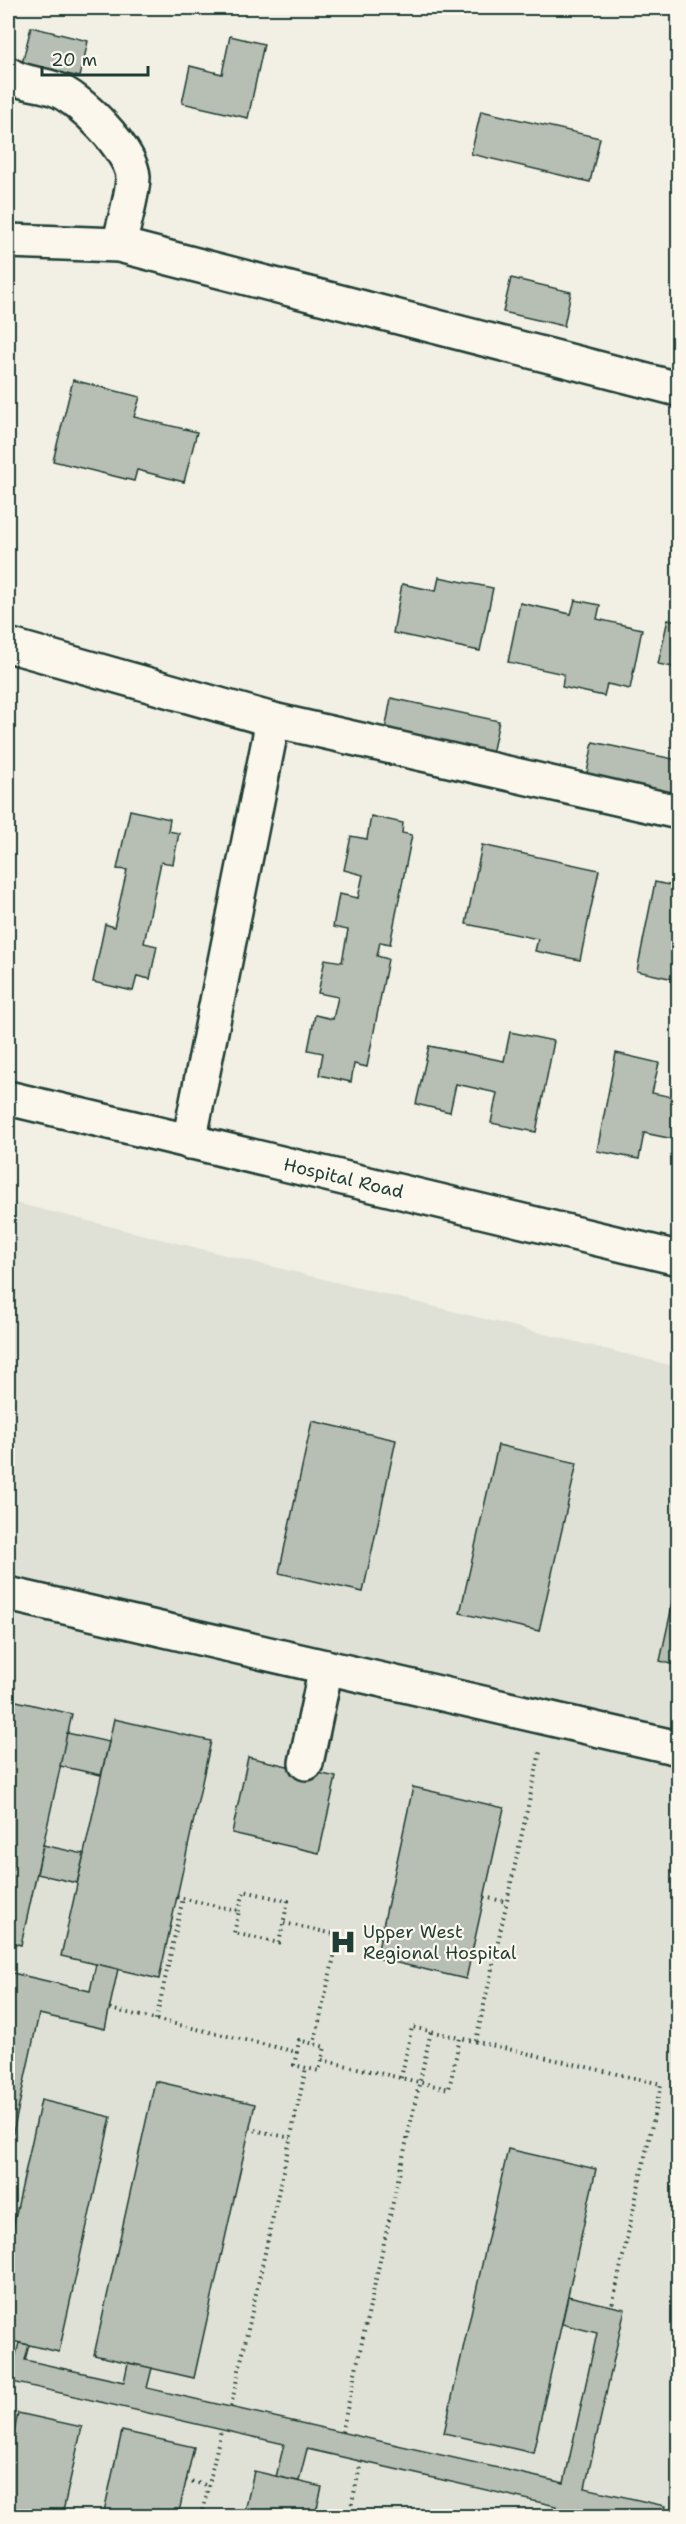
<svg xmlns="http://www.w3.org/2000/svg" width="686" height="2524" viewBox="0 0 686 2524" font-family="'Shantell Sans',sans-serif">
	<rect width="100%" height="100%" fill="#f2f0e5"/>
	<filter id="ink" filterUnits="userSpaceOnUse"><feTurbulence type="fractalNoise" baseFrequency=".0167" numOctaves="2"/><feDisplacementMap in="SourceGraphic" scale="12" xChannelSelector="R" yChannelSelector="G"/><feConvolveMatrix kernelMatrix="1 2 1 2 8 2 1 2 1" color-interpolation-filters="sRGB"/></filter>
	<g filter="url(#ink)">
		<path fill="#e0e1d6" d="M8,1201L678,1367V2516H8Z"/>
		<g fill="#b7beb3" stroke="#1f3d34" stroke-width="1.5">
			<path d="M31,27L88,41L80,77L22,64Z"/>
			<path d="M230,36L264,44L248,118L182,103L190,66L222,74Z"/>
			<path d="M481,111L600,138L590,182L471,154Z"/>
			<path d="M511,278L571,292L564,326L503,312Z"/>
			<path d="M73,380L140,397L134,417L197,432L184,482L137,470L134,481L53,461Z"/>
			<path d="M439,577L493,588L480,651L393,633L402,584L436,591Z"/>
			<path d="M575,600L600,605L597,619L642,629L630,689L607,684L604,696L562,687L564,674L508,662L520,603L571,614Z"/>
			<path d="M668,619L678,621V668L658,664Z"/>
			<path d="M391,698L499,721L492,754L385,731Z"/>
			<path d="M593,742L678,760L672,796L586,778Z"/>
			<path d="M130,810L170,819L168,831L179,833L173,864L161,862L144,943L157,946L150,979L137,976L133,991L93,982L105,924L114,927L127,870L117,869Z"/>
			<path d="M371,816L403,823L402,833L412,835L390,944L380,942L377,956L388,959L367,1067L354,1064L351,1082L319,1075L323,1053L308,1050L315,1015L333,1019L338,997L318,993L325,959L342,962L348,930L333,927L339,894L358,898L363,875L344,870L351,836L367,839Z"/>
			<path d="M482,845L599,870L580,960L535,951L538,939L466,924Z"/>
			<path d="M655,882L678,887V980L637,971Z"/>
			<path d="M510,1032L554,1041L536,1132L491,1123L497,1093L456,1084L450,1112L416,1104L429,1046L504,1061Z"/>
			<path d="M616,1053L659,1063L652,1093L678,1098V1140L644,1133L639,1159L597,1151Z"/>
			<path d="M312,1421L396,1440L363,1592L279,1573Z"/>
			<path d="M498,1445L577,1463L539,1631L460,1613Z"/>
			<path d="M678,1579V1666L660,1661Z"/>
			<path d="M8,1699L72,1714L21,1945L8,1942Z"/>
			<path d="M114,1719L211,1741L159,1979L61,1956Z"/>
			<path d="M67,1733L109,1742L101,1775L60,1766Z"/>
			<path d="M248,1757L336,1777L319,1853L232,1833Z"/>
			<path d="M413,1787L504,1808L466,1979L376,1958Z"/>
			<path d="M43,1845L84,1854L77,1883L37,1874Z"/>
			<path d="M96,1964L118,1969L105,2029L39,2014L8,2156V1972L90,1991Z"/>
			<path d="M155,2081L255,2104L194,2378L94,2355Z"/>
			<path d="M41,2100L111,2117L59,2352L8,2340V2250Z"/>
			<path d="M508,2149L596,2169L533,2453L444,2433Z"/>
			<path d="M568,2296L625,2309L585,2488L665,2506L663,2516H601L583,2512L582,2516H554L556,2506L307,2449L299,2481L276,2477L284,2444L8,2381V2356L15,2358L19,2343L29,2345L25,2360L124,2382L128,2363L152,2368L147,2388L564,2483L597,2333L562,2324Z"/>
			<path d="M18,2413L82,2427L62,2516H8V2460Z"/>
			<path d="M122,2431L194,2447L178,2516H103Z"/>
			<path d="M254,2471L322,2487L315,2516H244Z"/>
		</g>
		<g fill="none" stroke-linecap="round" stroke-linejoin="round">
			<g stroke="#1f3d34" stroke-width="38">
				<g id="minor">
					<path d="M8,74C22,84 39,83 55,89C79,97 132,151 133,177C133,194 123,227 119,245"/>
					<path d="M8,241L119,245L678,389"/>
					<path d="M8,645L273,720L678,812"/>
					<path id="s1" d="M8,1098L678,1258"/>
					<path d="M189,1142L273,720"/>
					<path d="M8,1594L678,1748"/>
					<path d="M306,1763L326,1667"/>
				</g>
			</g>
			<g stroke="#1f3d34" stroke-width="4" stroke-dasharray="1.5 4.5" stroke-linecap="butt">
				<path d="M177,1897L239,1911L234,1933L279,1943L288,1901L244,1891L239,1911"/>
				<path d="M484,1897L507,1902"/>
				<path d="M284,1923L339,1935L314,2044"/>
				<path d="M110,2009L297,2052L294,2065L319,2071L325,2047L299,2040L297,2052"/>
				<path d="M156,2020L183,1898"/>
				<path d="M476,2041L540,1752"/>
				<path d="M322,2060L449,2089L460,2038L661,2084L612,2306"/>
				<path d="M401,2078L412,2027L460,2038"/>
				<path d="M249,2129L291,2138"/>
				<path d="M231,2406L306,2068"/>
				<path d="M342,2432L431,2031"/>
				<path d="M186,2480L209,2486"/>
				<path d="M202,2516L221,2430"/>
				<path d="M349,2516L361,2462"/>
			</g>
			<use href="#minor" stroke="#fbf7ec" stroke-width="33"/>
		</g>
	</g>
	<defs>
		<g id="hospital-bare" transform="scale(2.07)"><path d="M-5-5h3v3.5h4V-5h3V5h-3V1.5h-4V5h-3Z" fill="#1f3d34" stroke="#fbf7ec" stroke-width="2.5" paint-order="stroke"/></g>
	</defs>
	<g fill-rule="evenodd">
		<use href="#hospital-bare" x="343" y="1942"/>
	</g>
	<g text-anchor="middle" stroke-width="4.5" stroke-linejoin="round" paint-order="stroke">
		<g font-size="18" fill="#1f3d34" stroke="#fbf7ec">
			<text dy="6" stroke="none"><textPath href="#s1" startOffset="345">Hospital Road</textPath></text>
		</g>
		<g font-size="18" fill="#1f3d34" stroke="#fbf7ec" text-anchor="start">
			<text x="363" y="1938">Upper West<tspan x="363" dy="21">Regional Hospital</tspan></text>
		</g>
	</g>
	<rect width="686" height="2524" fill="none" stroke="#fbf7ec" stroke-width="30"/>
	<rect x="15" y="15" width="656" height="2494" fill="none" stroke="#1f3d34" stroke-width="2" filter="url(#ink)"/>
	<path d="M42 66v9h106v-9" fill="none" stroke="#1f3d34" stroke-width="3"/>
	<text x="51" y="66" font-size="18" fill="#1f3d34" stroke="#fbf7ec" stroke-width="4.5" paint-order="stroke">20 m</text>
</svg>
